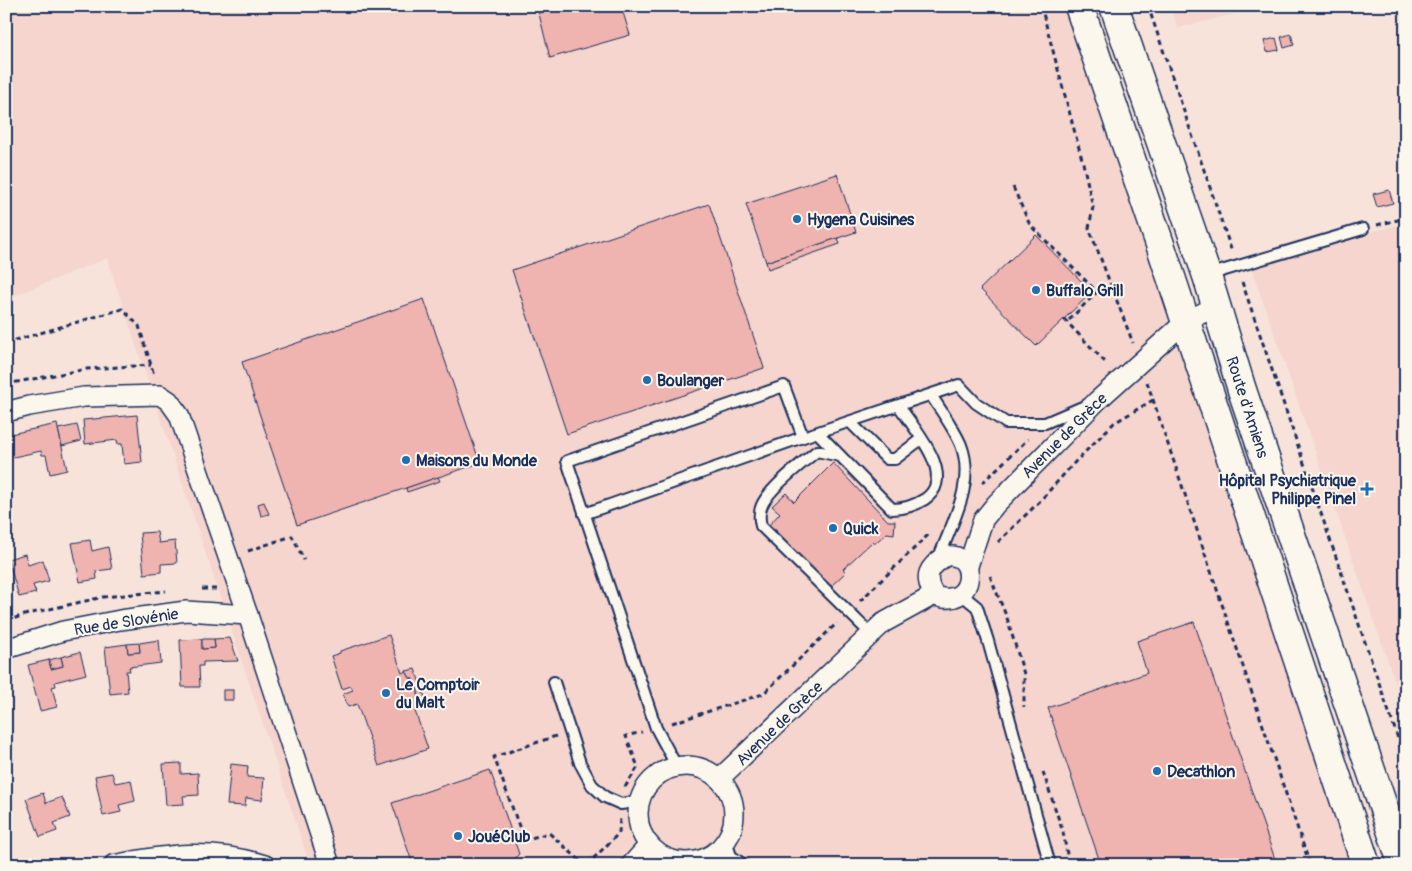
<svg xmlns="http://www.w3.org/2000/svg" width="1412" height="871" viewBox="0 0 1412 871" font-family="Pangolin,sans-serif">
	<rect width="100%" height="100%" fill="#f7e3da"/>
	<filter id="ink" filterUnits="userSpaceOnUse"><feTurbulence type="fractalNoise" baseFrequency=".02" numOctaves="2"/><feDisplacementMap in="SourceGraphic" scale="10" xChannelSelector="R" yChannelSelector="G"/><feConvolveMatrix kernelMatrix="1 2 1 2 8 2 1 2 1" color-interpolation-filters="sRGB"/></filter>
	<g filter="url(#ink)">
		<g fill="#f5d5cd">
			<path d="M6,6H1098L1366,865H310L107,258L6,299Z"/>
			<path d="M1170,6H1266L1178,28Z"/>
			<path d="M1406,223V713L1250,264Z"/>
		</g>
		<g fill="#efb3b0" stroke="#1b2f5e">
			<path d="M537,6H621L630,35L550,58Z"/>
			<path d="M1291,34L1294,45L1284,48L1281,37Z"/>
			<path d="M1276,38L1279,50L1267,52L1264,41Z"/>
			<path d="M837,174L856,232L766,262L746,204Z"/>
			<path d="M1389,190L1393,203L1377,207L1373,194Z"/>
			<path d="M709,204L764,368L567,434L512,270Z"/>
			<path d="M1036,235L1092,292L1036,346L980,289Z"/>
			<path d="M838,238L840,244L768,269L766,262Z"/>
			<path d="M424,299L480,463L297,525L242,362Z"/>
			<path d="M137,415L142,462L124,464L122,444H118L117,440L85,444L83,420Z"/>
			<path d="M57,424L67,470L50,474L46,455H42L41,451L9,458L6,435Z"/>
			<path d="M77,425L81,441L62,446L58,429Z"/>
			<path d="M833,463L888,521H895L894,534L887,533L874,544L872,542L843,569L846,572L830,587L798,554L796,556L793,553L794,551L780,536L778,537L775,533L777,531L769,525L780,513L772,506L786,493L794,502Z"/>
			<path d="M438,477L440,481L407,492L406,488Z"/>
			<path d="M264,502L269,514L261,516L258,504Z"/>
			<path d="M157,532L159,543L175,541L177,563L161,564V572L144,574L140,533Z"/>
			<path d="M90,540L92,551L108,547L112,569L96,571L97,579L80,582L72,543Z"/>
			<path d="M25,554L28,565L43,560L49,581L33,585L36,593L19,597L8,559Z"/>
			<path d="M1194,622L1277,865H1101L1048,708L1147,673L1137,641Z"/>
			<path d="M389,635L402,673L406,671L410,678H412L418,691L419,701L417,702L419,709L415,711L428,749L379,766L357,704L348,707L343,694L353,690L351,686L342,689L331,656L340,653V651Z"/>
			<path d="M230,638L238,661L203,662V666H199L200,687H182L180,640L202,639V649L215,648L214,639Z"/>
			<path d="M202,639H214L215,648L202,649Z"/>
			<path d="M159,640L161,663L129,667L130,671H126L128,692L110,694L105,647L127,644L128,653L140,652L139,643Z"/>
			<path d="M139,643L140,652L128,653L127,644Z"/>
			<path d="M80,652L86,674L55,682L56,686L52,687L57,707L40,711L28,665L49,660L51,669L63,666L61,657Z"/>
			<path d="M61,657L63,666L51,669L49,660Z"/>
			<path d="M415,669L428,706L419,709L417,702L419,701L418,691L412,678H410L406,671Z"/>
			<rect x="223" y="690" width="10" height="10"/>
			<path d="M181,763V774L198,773L199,795L183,796L184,804L166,805L163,764Z"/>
			<path d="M231,764L248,766L247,777L264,778L262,800L246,798L245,806L227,805Z"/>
			<path d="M490,770L519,854L508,865H413L392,803Z"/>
			<path d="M112,773L115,783L131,780L135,801L119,805L121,812L103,816L95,776Z"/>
			<path d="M43,793L46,803L62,797L70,817L54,823L57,831L40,837L26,799Z"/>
		</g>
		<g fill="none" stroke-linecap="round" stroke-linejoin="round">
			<g stroke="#1b2f5e" stroke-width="14">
				<g id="lane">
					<path d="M1208,275L1363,229"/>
					<path d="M931,395C941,411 954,428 961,445C976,484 951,524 938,560"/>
					<path d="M850,422L887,459H895L921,439"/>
					<path d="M818,433L892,509C904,509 914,506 925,499C958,476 914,429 899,406"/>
					<path d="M840,456L817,451C802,463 772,486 763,503C759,510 759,518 761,526L871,634"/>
					<path d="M584,514L803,437L959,385L976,403L1006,423H1045L1087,405"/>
					<path d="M961,594L977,607L988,641L1050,865"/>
					<path d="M554,682L580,763L592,785L605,797L621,804L640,801"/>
					<path d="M677,767L656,728L567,461L784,386L803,437"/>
					<path d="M726,841L731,856L744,865"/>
					<path d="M716,852L728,865"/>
					<path d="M701,860L702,865"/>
				</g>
			</g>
			<g stroke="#1b2f5e" stroke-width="22">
				<g id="street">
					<path d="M6,412L29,406L84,397L160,395L169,401L179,415L248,615L330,865"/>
					<path d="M946,556C976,552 975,597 949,598C944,599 938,597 934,595C923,576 928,567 946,556Z"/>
					<path d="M968,566L983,520L996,504L1097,401L1185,322L1216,306"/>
					<path d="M6,649L63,631L120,620L186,611L248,615"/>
					<circle cx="686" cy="814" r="48"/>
					<path d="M719,779L883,623L934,595"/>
					<path d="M113,865C168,854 210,848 265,865"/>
					<path d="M631,865L649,845"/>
				</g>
			</g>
			<g stroke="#1b2f5e" stroke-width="31">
				<g id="primary">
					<path d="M1079,6L1165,259L1366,865"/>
					<path d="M1114,6L1207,276L1242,390L1403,865"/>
				</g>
			</g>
			<g stroke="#1b2f5e" stroke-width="3" stroke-dasharray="5 4" stroke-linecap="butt">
				<path d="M1041,6L1083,163L1093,207L1089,228L1133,343"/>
				<path d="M1148,6L1232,252"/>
				<path d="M1013,187L1030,225L1097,292L1067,322"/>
				<path d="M1377,225L1406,218"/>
				<path d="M1242,282L1406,762"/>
				<path d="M1064,319L1107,364"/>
				<path d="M6,343L122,309L139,326L154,375"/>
				<path d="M1147,382L1310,865"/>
				<path d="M6,384L87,369L151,365"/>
				<path d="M982,483L1028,439"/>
				<path d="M998,542L1040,501L1075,462L1114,423L1153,400"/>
				<path d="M248,551L292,536L304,560"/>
				<path d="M990,576L1007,618L1024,674V707"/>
				<path d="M202,589H218"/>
				<path d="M860,601L929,534"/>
				<path d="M6,621L28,614L103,597L166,591"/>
				<path d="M672,723L763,694L837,623"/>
				<path d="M556,736L494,757L524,840L549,833L585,865"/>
				<path d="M1043,772L1063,832L1069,865"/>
				<path d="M625,787L638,767L626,736L642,732"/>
				<path d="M587,865L619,833L620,818"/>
			</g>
			<use href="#lane" stroke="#fbf7ec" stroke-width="10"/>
			<use href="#street" stroke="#fbf7ec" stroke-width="19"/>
			<use href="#primary" stroke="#fbf7ec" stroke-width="28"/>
		</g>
	</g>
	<g fill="#1f6fb2" stroke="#fbf7ec" stroke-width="2">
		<circle cx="797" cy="219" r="5"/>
		<circle cx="1036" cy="290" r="5"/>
		<circle cx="647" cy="380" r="5"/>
		<circle cx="406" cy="460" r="5"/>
		<path d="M1364.5 481.5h5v5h5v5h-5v5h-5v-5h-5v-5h5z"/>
		<circle cx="833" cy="528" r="5"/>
		<circle cx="386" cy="693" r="5"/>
		<circle cx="1157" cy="771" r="5"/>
		<circle cx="458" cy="836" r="5"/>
	</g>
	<g text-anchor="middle" stroke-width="4" stroke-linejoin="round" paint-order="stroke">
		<g font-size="16" font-weight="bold" fill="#1b2f5e" stroke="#fbf7ec" text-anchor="start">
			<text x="807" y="225">Hygena Cuisines</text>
			<text x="1046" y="296">Buffalo Grill</text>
			<text x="657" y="386">Boulanger</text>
			<text x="416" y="466">Maisons du Monde</text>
			<text x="1356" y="486" text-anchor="end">Hôpital Psychiatrique<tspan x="1356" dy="18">Philippe Pinel</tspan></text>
			<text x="843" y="534">Quick</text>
			<text x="396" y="690">Le Comptoir<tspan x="396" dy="18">du Malt</tspan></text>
			<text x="1167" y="777">Decathlon</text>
			<text x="468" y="842">JouéClub</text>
		</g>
		<g font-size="16" fill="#1b2f5e" stroke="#fbf7ec">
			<text transform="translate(1248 407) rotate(72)" y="6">Route d'Amiens</text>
			<text transform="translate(1064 435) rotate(-45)" y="6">Avenue de Grèce</text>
			<text transform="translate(126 621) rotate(-9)" y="6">Rue de Slovénie</text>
			<text transform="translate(779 723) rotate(-44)" y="6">Avenue de Grèce</text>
		</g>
	</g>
	<rect width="1412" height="871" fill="none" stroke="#fbf7ec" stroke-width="25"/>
	<rect x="12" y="12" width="1387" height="846" fill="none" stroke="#1b2f5e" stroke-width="2" filter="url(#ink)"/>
</svg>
